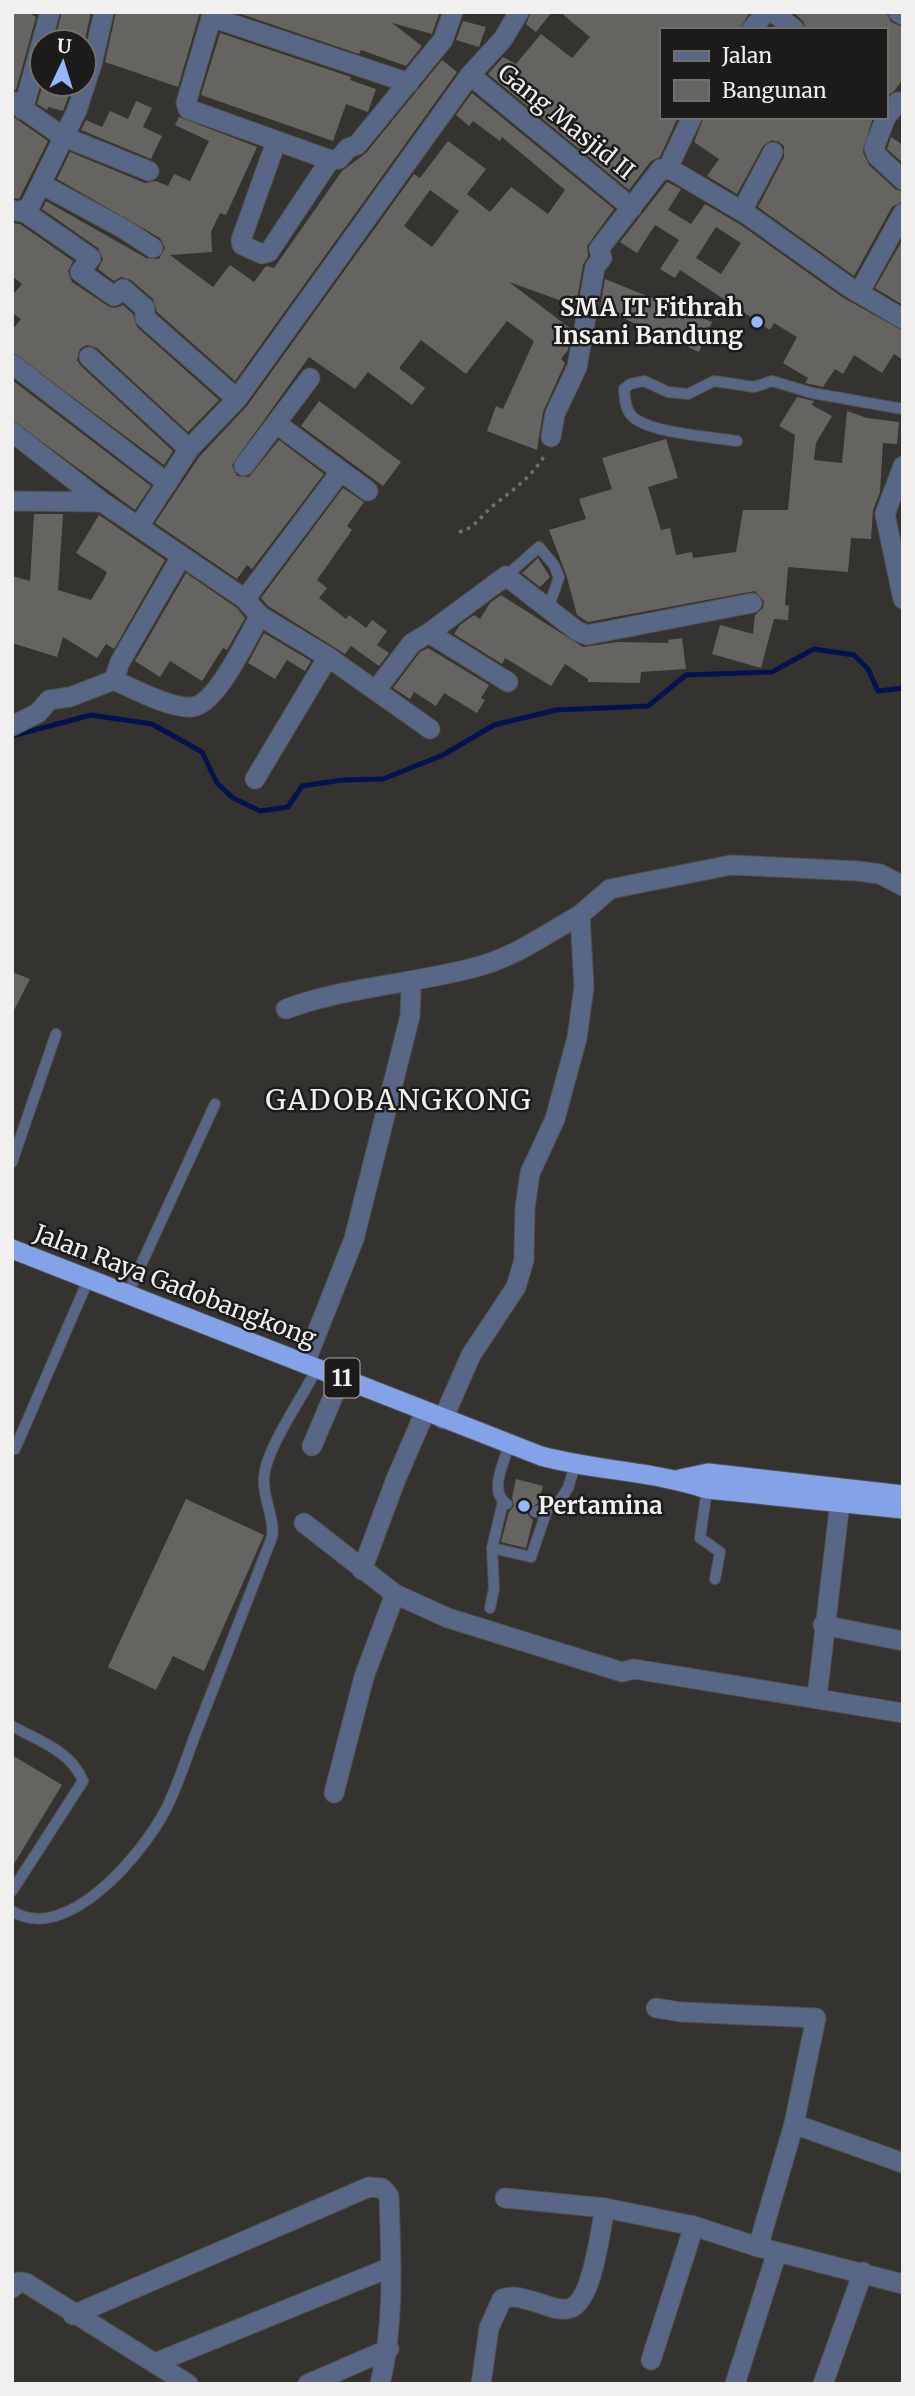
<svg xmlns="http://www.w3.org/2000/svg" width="915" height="2396" viewBox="0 0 915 2396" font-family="Merriweather,serif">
	<rect width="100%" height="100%" fill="#353330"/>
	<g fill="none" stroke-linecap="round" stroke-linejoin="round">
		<path stroke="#041251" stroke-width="5" d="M12,736L91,715L152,724L202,752L217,783L233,798L260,811L288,807L302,786L342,780L383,779L443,755L494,725L556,710L648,706L686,675L772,672L814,649L854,655L868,669L878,691L903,688"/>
	</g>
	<g fill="#666461" fill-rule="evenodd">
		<path d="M12,12H28L36,17L16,90L12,89Z"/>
		<path d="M62,12H91L84,44L54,42Z"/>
		<path d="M116,12H200L178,87L105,62Z"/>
		<path d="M235,12H432L439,14L432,34L392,23L422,46L406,66L361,50L359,54Z"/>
		<path d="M531,12H552L536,32L526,24Z"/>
		<path d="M560,12H750L739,30H661V117H678L660,157L651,161L629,190L488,74L503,57L516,64L541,34L572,58L590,37Z"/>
		<path d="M793,12H886L891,22L903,27V79L895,90L885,98V30H807L803,21Z"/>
		<path d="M463,21L486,27L479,47L456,40Z"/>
		<path d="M220,33L351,77L350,80L376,89L368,112L346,104L333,141L201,95Z"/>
		<path d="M442,60L457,72L235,381L157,312L153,299L131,280L121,277L114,281L98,269L103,259L98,248L42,209L46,201L146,258L159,259L165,248L160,238L57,179L70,152L145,183L156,181L168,186L174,174L190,181L209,141L175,125L179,117L257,147L226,215L220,213L211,232L212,252L170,255L213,287L230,265L254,282L266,266L274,268L342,171L366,153Z"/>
		<path d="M43,84H73L63,111L48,107L47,110L37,104Z"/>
		<path d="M472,93L614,209L587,246L588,256L583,265L576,306L509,282L571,329L568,350L561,359L565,363L543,412L537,450L487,431L496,406L503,409L534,341L507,321L466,374L421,340L399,368L425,388L412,405L368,372L355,389L309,357L232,465L237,476L249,477L279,440L324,474L252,569L247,565L237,579L155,523L199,457L247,406L414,174L420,178L448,141L486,169L467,194L490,212L511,187L548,214L565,190L502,137L500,141L473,121L469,126L456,115ZM430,190L459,211L432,247L404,226Z"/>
		<path d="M136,101L152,108L143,127L162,136L151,159L81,130L86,120L102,127L110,111L128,119Z"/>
		<path d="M12,116L48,141L19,199L12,198Z"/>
		<path d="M704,117H873L863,152L869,165L895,189L903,192V201L892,207L854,276L758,207L784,157V146L779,142L772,140L763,146L737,194L707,176L719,159L694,142Z"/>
		<path d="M891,137L903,145V163L887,149Z"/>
		<path d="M667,182L681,189L668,210L691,224L705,204L741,225L842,297L903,331V360L894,354L882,373L854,355L843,374L835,369L823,387L805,383L808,378L783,363L797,337L774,323L770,330L680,270L675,278L660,269L679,240L655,225L637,253L620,242ZM716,227L741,243L721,274L696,258Z"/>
		<path d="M12,223L20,224L73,261L68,271L72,282L108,306L115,308L123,305L133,314L137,327L219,400L188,432L97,348L86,345L80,349L77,360L81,366L173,451L164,465L12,352V330L21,319L12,313V296L22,284L12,276Z"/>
		<path d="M903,239V305L875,288Z"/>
		<path d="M605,279L712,322L699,352L614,314L612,318L599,314Z"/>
		<path d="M12,380L151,486L135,510L12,420Z"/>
		<path d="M797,397L814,401L812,405L832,416L816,443L814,460L842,463L847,411L867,418L899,422L897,444L883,443L880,492L873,510L871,539L851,538L848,572L788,567L785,605L789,606L788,620L774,619L761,668L712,654L720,625L753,634L755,615L763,608L764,601L755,591L588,622L577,615L566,574L549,530L586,519L579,499L612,489L602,458L666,439L678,478L648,487L661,530L670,528L676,555L692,552L693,558L736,552L743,510H788L795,435L779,426Z"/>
		<path d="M319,401L401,462L383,486L301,426Z"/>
		<path d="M343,488L364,502L347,526L352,530L317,580L327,588L319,598L346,619L349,615L366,628L372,620L387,631L377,645L389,653L379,666L351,646L345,654L268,606L261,598Z"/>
		<path d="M34,514H63L58,590L91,600L105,577L107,572L76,553L99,515L165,560L114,649L106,644L97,658L63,637L57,657L12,643V576L30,581Z"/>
		<path d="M538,558L550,577L540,587L522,573Z"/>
		<path d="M186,573L237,608L245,618L227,650L223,648L202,681L170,661L160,677L135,661Z"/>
		<path d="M501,595L583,647L617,642L669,643L668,640L682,638L686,669L641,672L640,683L588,682V679L565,664L551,686L505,658L502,664L454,634L460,625L474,615L480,619L490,603Z"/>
		<path d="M264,633L311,661L305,671L287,660L275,679L248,663Z"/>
		<path d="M428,648L489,685L481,698L485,700L477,713L444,693L436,706L414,692L410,699L393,688L420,652Z"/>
		<path d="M12,972L30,979L12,1014Z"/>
		<path d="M516,1479L543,1486L538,1503L528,1510V1515L533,1520L526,1548L501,1542L509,1512L514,1506L512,1497Z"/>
		<path d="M186,1499L264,1535L204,1671L173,1656L156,1690L108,1667Z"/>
		<path d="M12,1755L62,1785L12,1867Z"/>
	</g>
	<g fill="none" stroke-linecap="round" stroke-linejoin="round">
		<g stroke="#53514e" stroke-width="12">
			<g id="service">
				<path d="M737,441C713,437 646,433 631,415C625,408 625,398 624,389L630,384L644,381L668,392L688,394L714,381L754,387L772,381L812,393L903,409"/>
				<path d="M506,576L539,547L554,565L559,577L548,609"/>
				<path d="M12,1162L56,1034"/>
				<path d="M128,1293L215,1104"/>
				<path d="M15,1449L89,1278"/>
				<path d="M707,1489L700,1538L720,1552L715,1579"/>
				<path d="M507,1504C488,1492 504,1463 509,1445"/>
				<path d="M535,1512L557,1505L568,1488L575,1465"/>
				<path d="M492,1548L531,1557L547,1510"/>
				<path d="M490,1608L494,1588L492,1548L503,1502"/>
				<path d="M12,1726C39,1741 71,1751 83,1781L12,1891"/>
				<path d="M12,1911C67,1946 144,1852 166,1809C180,1781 189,1749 201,1720C225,1659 248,1598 272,1537C275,1516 262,1498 264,1477C266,1448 303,1397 317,1368"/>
			</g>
		</g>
		<g stroke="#53514e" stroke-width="21">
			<g id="minor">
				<path d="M213,12L186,103L188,109L330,160L339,159L348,148L357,145L443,40L453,12"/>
				<path d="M773,12L795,30"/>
				<path d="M898,12L903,15"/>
				<path d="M211,17L409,83"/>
				<path d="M751,30L766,12"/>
				<path d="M470,75L632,208"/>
				<path d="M12,101L62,136L149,171"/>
				<path d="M898,102L886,117L874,148L877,156L903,180"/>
				<path d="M23,110L50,12"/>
				<path d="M276,142L241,240L242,245L262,254L269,252L330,160"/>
				<path d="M668,168L692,117"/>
				<path d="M41,184L124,229L153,248"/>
				<path d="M12,210L21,212L30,206L77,110L92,64L104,12"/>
				<path d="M23,211L91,258L80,272L114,296L123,289L145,308V318L237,399"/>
				<path d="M742,211L773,152"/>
				<path d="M859,293L903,213"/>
				<path d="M89,357L189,449"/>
				<path d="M12,364L167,483"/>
				<path d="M277,424L368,491"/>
				<path d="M12,432L102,502L245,599L260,616L328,657L430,729"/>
				<path d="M551,437L555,414L577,367L595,267L602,258L599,249L661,169L672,170L748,215L849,287L903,319"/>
				<path d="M244,466L310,378"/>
				<path d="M12,501L102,502"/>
				<path d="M139,526L189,449L237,399L470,75L503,39L519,12"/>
				<path d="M245,599L341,471"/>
				<path d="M429,633L508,682"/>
				<path d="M114,680L120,662L181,557"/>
				<path d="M376,690L412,643L429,633L506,576L577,631L587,635L752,603"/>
				<path d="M12,726L38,713L49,700L70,697L114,680C133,689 172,709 192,707C217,705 247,637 260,616"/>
				<path d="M255,779L328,657"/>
				<path d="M286,1009C348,986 416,984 480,966C516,956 548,933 580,915"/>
				<path d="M305,1363L354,1239L410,1016L411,990L406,983"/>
				<path d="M443,1419L471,1355L516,1287L524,1260L525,1208L530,1173L555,1119L577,1038L584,987L580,915L610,889L731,865L858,871L880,874L903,886"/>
				<path d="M312,1446L341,1378"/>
				<path d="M304,1523L395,1594L448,1618L622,1672L634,1669L903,1713"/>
				<path d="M362,1570L396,1479L425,1412"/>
				<path d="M823,1625L903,1641"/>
				<path d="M817,1697L840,1502"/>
				<path d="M334,1793L364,1677L395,1594"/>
				<path d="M656,2008L681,2012L816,2018L794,2124L758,2247"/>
				<path d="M794,2124L903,2163"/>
				<path d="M505,2198L605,2208L694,2226L758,2247L903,2284"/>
				<path d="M12,2288L19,2282L26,2283L188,2384"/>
				<path d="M73,2315L369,2187L382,2188L389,2196C391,2259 395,2322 380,2384"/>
				<path d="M651,2360L694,2226"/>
				<path d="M155,2363L391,2267"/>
				<path d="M308,2384L389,2349"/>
				<path d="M481,2384L489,2328L502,2299C514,2294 527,2300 539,2303C548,2306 561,2312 571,2308C593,2299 600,2231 605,2208"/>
				<path d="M735,2384L777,2252"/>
				<path d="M823,2384L863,2272"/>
			</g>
		</g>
		<g stroke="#53514e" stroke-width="21">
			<path id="tertiary" d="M903,466L885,514L903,599"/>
		</g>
		<g stroke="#53514e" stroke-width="21">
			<g id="trunk">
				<path d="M12,1249L541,1456C596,1471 654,1471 707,1489L903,1509"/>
				<path d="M680,1479L708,1473L903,1495"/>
			</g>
		</g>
		<path stroke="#72706d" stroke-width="3.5" stroke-dasharray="3.5 5" stroke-linecap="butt" d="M459,532C476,528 481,515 494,505C514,489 533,476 546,453"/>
		<use href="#service" stroke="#596786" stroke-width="10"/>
		<use href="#minor" stroke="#596786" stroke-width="19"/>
		<use href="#tertiary" stroke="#596786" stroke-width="19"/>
		<use href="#trunk" stroke="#83a2e7" stroke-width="19"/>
	</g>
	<g fill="#96b6fd" stroke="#1c1b1a" stroke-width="2.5">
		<circle cx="757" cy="322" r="7"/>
		<circle cx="524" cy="1506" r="7"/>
	</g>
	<g text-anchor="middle" stroke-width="5" stroke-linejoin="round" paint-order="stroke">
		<rect fill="#1c1b1a" stroke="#b2b0ae" stroke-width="2" x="324.5" y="1358.5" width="35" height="39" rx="5"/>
		<g font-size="23" font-weight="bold" fill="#f2f0ee">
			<text x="342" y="1386">11</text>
		</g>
		<g font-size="24" fill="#f2f0ee" stroke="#1c1b1a">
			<text transform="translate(566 122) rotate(39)" y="8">Gang Masjid II</text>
			<text transform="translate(175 1286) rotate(21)" y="8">Jalan Raya Gadobangkong</text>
		</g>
		<g font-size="24" font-weight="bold" fill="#f2f0ee" stroke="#1c1b1a" text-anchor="end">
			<text x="743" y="316">SMA IT Fithrah<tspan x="743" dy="28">Insani Bandung</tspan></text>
			<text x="538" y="1514" text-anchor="start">Pertamina</text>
		</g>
		<g font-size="28" letter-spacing="2" fill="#f2f0ee" stroke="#1c1b1a">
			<text x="399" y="1110">GADOBANGKONG</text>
		</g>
	</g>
	<rect width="915" height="2396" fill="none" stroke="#f2f0ee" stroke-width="28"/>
	<rect x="660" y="28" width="228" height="91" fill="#1c1b1a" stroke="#72706f" stroke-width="2"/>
	<rect x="674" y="51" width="35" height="10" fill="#596786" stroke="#72706f" stroke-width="2"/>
	<text x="722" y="63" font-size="21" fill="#f2f0ee">Jalan</text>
	<rect x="674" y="80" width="35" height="21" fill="#666461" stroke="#72706f" stroke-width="2"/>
	<text x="722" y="98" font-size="21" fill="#f2f0ee">Bangunan</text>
	<g transform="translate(63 63) rotate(4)"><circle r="33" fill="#1c1b1a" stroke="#72706f" stroke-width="2"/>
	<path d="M0-5L12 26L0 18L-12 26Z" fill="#96b6fd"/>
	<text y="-10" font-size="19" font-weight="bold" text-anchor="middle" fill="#f2f0ee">U</text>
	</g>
</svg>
